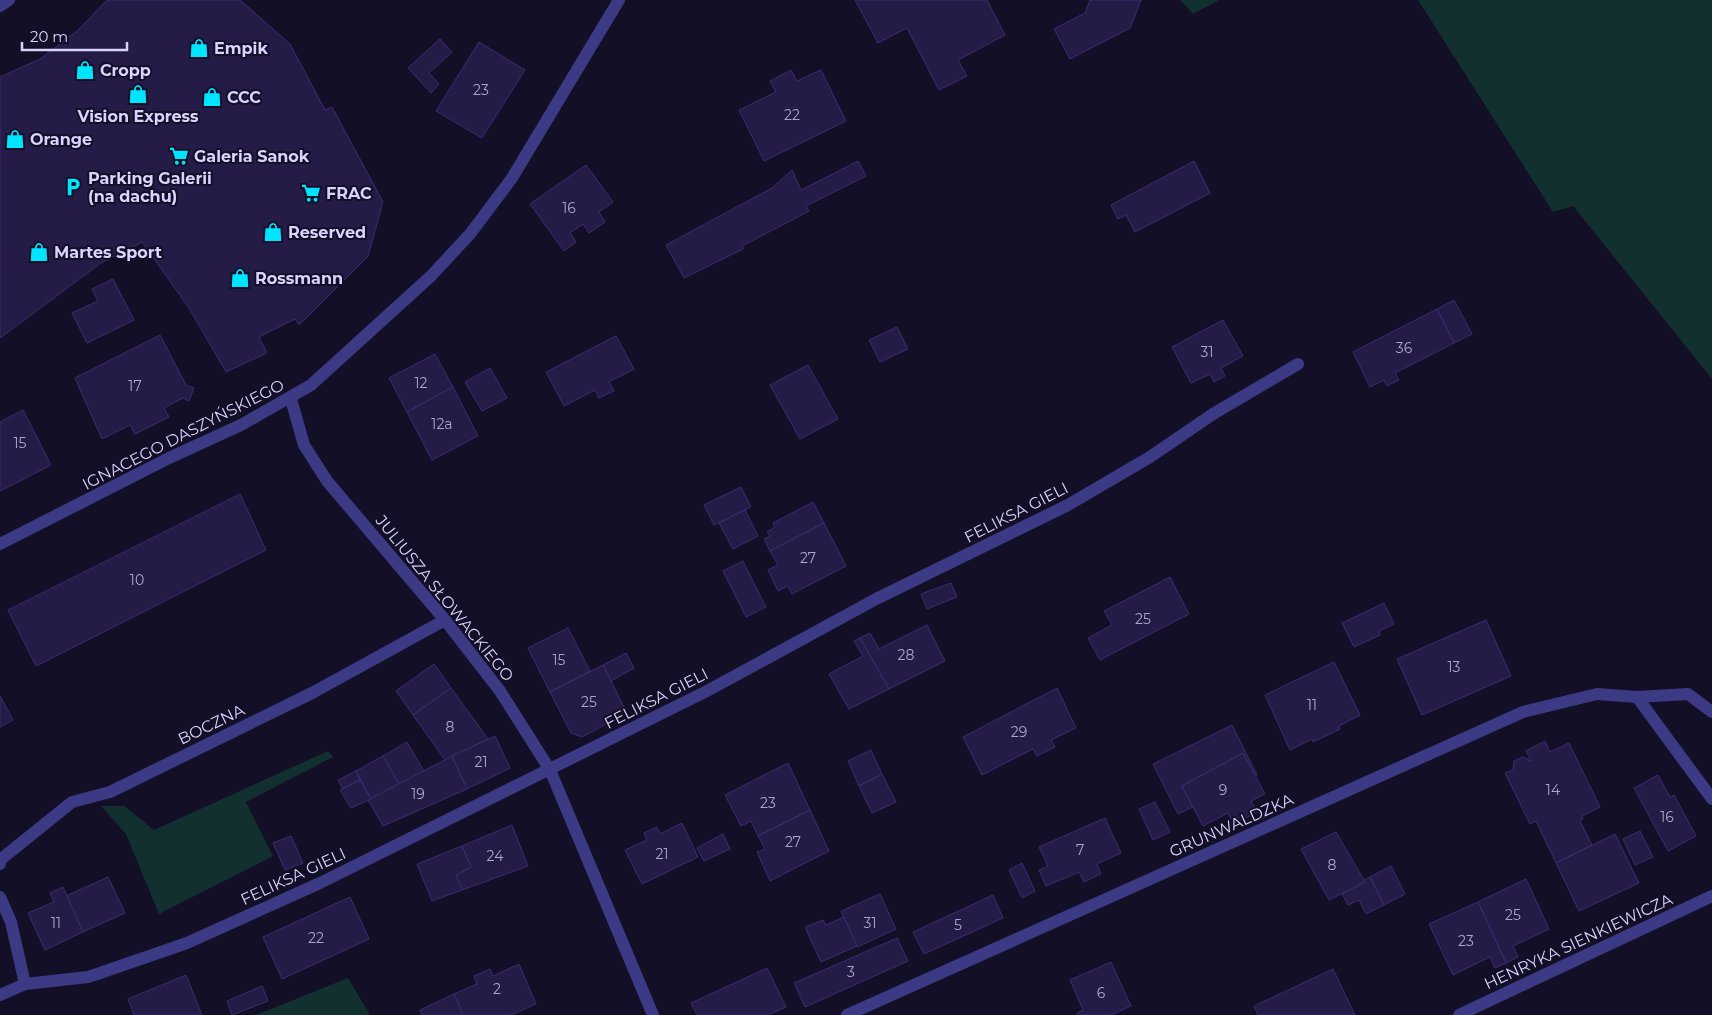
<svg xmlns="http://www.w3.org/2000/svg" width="1712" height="1015" viewBox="0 0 1712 1015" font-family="Montserrat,sans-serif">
	<rect width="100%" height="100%" fill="#130f26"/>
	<g fill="#12302f">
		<path d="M1180,0H1219L1193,14Z"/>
		<path d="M1418,0H1712V379L1573,206L1553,212Z"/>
		<path d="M328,751L333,757L246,802L273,856L159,914L126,834L101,806H124L154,830Z"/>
		<path d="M348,978L370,1015H256Z"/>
	</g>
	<g fill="#241b47" stroke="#3b2d73">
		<path d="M107,0H240L290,44L325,110L332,107L383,202L368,256L299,325L295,319L259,337L267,353L226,372L189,308L142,242L101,263L0,338V77L40,59L77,31Z"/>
		<path d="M855,0H987L1005,35L958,60L967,76L939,90L907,28L878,43Z"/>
		<path d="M1090,0H1141L1130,28L1070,59L1054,29L1085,13Z"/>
		<path d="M440,39L452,52L429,73L439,84L431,93L408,68Z"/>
		<path d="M479,42L525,70L482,138L436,111Z"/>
		<path d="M791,70L797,81L821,70L846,121L764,161L739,110L776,92L770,81Z"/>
		<path d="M858,161L866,176L806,206L809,211L742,246L743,249L684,278L666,245L772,188L792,170L801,190Z"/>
		<path d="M1194,161L1210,193L1135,232L1126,215L1118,219L1111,205Z"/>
		<path d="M586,165L613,202L599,212L605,222L589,233L583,224L570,233L576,242L564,251L530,204Z"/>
		<path d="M113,279L134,320L87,343L72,313L98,301L92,289Z"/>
		<path d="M1454,300L1472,334L1454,343L1437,309Z"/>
		<path d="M1437,309L1454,343L1395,373L1399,380L1387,386L1384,380L1370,387L1353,352Z"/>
		<path d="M1223,320L1243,356L1221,368L1225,376L1214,382L1210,374L1191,383L1172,347Z"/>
		<path d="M897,327L908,349L880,362L869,340Z"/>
		<path d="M160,335L186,385L194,388L189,401L183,398L164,408L169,417L135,434L130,425L102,439L75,378Z"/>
		<path d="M616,336L634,369L609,382L614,391L599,398L595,390L564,406L546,372Z"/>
		<path d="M435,354L453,387L407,412L389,378Z"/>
		<path d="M808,365L838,419L800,439L770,385Z"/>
		<path d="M490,368L507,398L482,411L465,382Z"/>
		<path d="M453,387L478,436L432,460L407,412Z"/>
		<path d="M23,410L51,465L0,491V422Z"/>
		<path d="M741,487L751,507L714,525L704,505Z"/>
		<path d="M240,494L266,550L36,666L8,610Z"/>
		<path d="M813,502L824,523L770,551L764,539L770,536L767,532L775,527L773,523Z"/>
		<path d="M745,510L758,536L733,549L719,523Z"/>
		<path d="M824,523L846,566L792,594L788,586L778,591L768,570L778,565L770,551Z"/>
		<path d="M743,561L766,607L746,617L723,571Z"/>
		<path d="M1170,577L1189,614L1100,660L1088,638L1112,625L1104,611Z"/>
		<path d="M951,583L957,597L927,609L921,594Z"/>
		<path d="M1384,603L1394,624L1379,631L1380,635L1354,647L1342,623Z"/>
		<path d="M1486,620L1511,676L1422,715L1397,659Z"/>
		<path d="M927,625L945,661L889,689L860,638L870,633L879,649Z"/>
		<path d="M568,628L590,671L550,692L528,648Z"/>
		<path d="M860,638L889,689L849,709L829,674L863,656L854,641Z"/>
		<path d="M626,653L634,668L611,681L603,665Z"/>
		<path d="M1334,662L1360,715L1339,726L1340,729L1313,742L1312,739L1290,750L1265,695Z"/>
		<path d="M434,664L451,688L413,715L396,691Z"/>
		<path d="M603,665L627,713L582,737L571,733L550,692Z"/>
		<path d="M451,688L488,739L445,760L413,715Z"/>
		<path d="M1057,688L1076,728L1051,740L1055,747L1037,756L1033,749L982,775L963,737Z"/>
		<path d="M0,696L13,720L0,727Z"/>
		<path d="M1232,725L1257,775L1255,776L1243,753L1182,786L1193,807L1178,814L1153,764Z"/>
		<path d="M495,736L510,768L467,789L452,756Z"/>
		<path d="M1545,741L1550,752L1569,743L1600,807L1582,816L1583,819L1580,821L1592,845L1556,863L1536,821L1530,824L1505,773L1513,770L1514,761L1523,757L1531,761L1526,751Z"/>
		<path d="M407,742L424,771L399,784L383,756Z"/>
		<path d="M871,750L882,774L859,786L848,761Z"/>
		<path d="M1243,753L1265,794L1251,801L1257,812L1234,824L1228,813L1203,826L1182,786Z"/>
		<path d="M383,756L399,784L371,799L356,771Z"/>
		<path d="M452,756L467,789L383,826L368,800Z"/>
		<path d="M788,763L810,810L758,836L751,821L741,826L725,795Z"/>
		<path d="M358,770L356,771L360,780L343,789L338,780Z"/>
		<path d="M882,774L896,802L872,813L859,786Z"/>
		<path d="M1658,775L1670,797L1674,795L1696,836L1668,851L1634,788Z"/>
		<path d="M360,780L371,799L351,808L340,790Z"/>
		<path d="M1155,802L1170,832L1153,840L1139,809Z"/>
		<path d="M810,810L829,851L770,881L757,852L765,849L758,836Z"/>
		<path d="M1105,818L1121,853L1097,864L1101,874L1084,882L1079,872L1046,886L1039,870L1048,866L1039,847Z"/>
		<path d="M682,823L698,857L642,884L625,850L647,840L644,833L657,827L660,834Z"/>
		<path d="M512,825L528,866L462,890L456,875L471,867L462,846Z"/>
		<path d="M1640,831L1653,857L1635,865L1623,839Z"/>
		<path d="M1336,832L1365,882L1329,900L1301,849Z"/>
		<path d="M723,834L730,849L704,861L697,848Z"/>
		<path d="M1615,834L1639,883L1579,911L1556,863Z"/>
		<path d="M291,836L303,863L285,870L273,843Z"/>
		<path d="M462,846L471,867L456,875L462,890L432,901L417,864Z"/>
		<path d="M1022,863L1035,891L1022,898L1009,870Z"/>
		<path d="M1391,866L1405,894L1384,905L1370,877Z"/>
		<path d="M108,877L125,913L83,932L66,896Z"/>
		<path d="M1370,877L1384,905L1366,914L1359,900L1348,905L1342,894L1365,882L1364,880Z"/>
		<path d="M1526,879L1549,929L1513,946L1518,957L1506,963L1478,902Z"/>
		<path d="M63,887L83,932L45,950L28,913L54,902L50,893Z"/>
		<path d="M880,894L896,929L857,947L841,911Z"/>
		<path d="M993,895L1003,918L924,954L913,932Z"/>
		<path d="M350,897L369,939L282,979L263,937Z"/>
		<path d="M1478,902L1506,963L1495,968L1490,957L1453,975L1429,924Z"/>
		<path d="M844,917L857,946L821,962L805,927L823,920L826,925Z"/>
		<path d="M897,938L908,961L805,1007L794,983Z"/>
		<path d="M1111,962L1131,1006L1111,1015H1078L1077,1013L1083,1010L1070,980Z"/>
		<path d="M519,964L536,1004L511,1015H463L454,994L477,984L474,976L490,969L493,976Z"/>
		<path d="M767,968L786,1007L768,1015H697L691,1003Z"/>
		<path d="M1333,969L1355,1015H1258L1254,1006Z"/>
		<path d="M186,975L202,1015H134L128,999Z"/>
		<path d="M262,986L268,1001L232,1015L227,1001Z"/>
		<path d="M454,994L463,1015H422L420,1010Z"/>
	</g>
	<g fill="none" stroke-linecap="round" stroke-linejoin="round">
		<g stroke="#3d3a85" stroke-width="12">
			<path d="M0,6L9,0"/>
			<path d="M291,399L304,445L327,481L445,620L500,691L550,770L653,1015"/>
			<path d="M0,544L169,458L241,425L311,385L431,276L470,234L512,178L619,0"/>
			<path d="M1637,697L1712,799"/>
			<path d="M0,864V860L72,802L110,792L312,693L445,620"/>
			<path d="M0,897L11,922L25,984"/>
			<path d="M0,995L25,984L88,977L100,973L187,943L320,883L707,691L876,599L1068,505L1150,457L1213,414L1298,364"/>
			<path d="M847,1015L1523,712L1597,694L1637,697L1688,694L1712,712"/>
			<path d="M1459,1015L1712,896"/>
		</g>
	</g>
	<defs>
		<g id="shop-bare" transform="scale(1.5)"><path d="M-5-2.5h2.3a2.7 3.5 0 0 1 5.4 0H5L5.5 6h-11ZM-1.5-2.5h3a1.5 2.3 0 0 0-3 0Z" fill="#00e5ff" stroke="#130f26" stroke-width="2.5" paint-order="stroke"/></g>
		<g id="supermarket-bare" transform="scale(1.5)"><path d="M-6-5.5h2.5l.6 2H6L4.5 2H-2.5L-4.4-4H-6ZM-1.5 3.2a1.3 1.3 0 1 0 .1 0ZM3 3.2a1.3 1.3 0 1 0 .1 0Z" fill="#00e5ff" stroke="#130f26" stroke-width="2.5" paint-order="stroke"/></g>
		<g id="parking-bare" transform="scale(1.5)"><path d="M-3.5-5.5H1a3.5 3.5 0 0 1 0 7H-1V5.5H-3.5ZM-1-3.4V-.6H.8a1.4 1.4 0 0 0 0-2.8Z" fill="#00e5ff" stroke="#130f26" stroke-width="2.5" paint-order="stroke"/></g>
	</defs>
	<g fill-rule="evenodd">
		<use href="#shop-bare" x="199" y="48"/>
		<use href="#shop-bare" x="85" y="70"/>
		<use href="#shop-bare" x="138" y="94"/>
		<use href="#shop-bare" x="212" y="97"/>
		<use href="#shop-bare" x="15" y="139"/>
		<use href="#supermarket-bare" x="179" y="156"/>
		<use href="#parking-bare" x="73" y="187"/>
		<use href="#supermarket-bare" x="311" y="193"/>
		<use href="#shop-bare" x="273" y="232"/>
		<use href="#shop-bare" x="39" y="252"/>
		<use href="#shop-bare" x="240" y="278"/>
	</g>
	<g text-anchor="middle" stroke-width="4" stroke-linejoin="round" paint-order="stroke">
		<g font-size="14" fill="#aca6d1">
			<text x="481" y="95">23</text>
			<text x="792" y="120">22</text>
			<text x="569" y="213">16</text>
			<text x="1404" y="353">36</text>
			<text x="1207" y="357">31</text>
			<text x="421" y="388">12</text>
			<text x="135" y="391">17</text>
			<text x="442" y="429">12a</text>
			<text x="20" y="448">15</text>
			<text x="808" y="563">27</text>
			<text x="137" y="585">10</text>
			<text x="1143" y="624">25</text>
			<text x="906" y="660">28</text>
			<text x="559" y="665">15</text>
			<text x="1454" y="672">13</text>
			<text x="589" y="707">25</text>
			<text x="1312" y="710">11</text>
			<text x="450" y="732">8</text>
			<text x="1019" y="737">29</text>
			<text x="481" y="767">21</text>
			<text x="1223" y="795">9</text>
			<text x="1553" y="795">14</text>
			<text x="418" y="799">19</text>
			<text x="768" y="808">23</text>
			<text x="1667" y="822">16</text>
			<text x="793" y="847">27</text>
			<text x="1080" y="855">7</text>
			<text x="662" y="859">21</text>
			<text x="495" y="861">24</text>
			<text x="1332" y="870">8</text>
			<text x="1513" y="920">25</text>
			<text x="56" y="928">11</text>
			<text x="870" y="928">31</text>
			<text x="958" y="930">5</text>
			<text x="316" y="943">22</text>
			<text x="1466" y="946">23</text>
			<text x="851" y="977">3</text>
			<text x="497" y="994">2</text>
			<text x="1101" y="998">6</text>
		</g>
		<g font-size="16" font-weight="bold" fill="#d9d4ff" stroke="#130f26" text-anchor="start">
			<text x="214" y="54">Empik</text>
			<text x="100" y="76">Cropp</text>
			<text x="227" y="103">CCC</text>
			<text x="138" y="122" text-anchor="middle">Vision Express</text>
			<text x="30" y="145">Orange</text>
			<text x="194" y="162">Galeria Sanok</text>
			<text x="88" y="184">Parking Galerii<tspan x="88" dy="18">(na dachu)</tspan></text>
			<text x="326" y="199">FRAC</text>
			<text x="288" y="238">Reserved</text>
			<text x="54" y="258">Martes Sport</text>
			<text x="255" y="284">Rossmann</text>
		</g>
		<g font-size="16" fill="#d9d4ff" stroke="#130f26">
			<text transform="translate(183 434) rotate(-27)" y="6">IGNACEGO DASZYŃSKIEGO</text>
			<text transform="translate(1016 512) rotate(-27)" y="6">FELIKSA GIELI</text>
			<text transform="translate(445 598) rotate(51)" y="6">JULIUSZA SŁOWACKIEGO</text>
			<text transform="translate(656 698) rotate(-27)" y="6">FELIKSA GIELI</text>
			<text transform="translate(211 724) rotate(-26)" y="6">BOCZNA</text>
			<text transform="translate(1231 825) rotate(-24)" y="6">GRUNWALDZKA</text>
			<text transform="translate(293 876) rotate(-25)" y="6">FELIKSA GIELI</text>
			<text transform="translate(1578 941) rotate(-25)" y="6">HENRYKA SIENKIEWICZA</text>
		</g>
	</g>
	<path d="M22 42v8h105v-8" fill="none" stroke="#d9d4ff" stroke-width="2.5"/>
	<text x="30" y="42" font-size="15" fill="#d9d4ff" stroke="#130f26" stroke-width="4" paint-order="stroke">20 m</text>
</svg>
